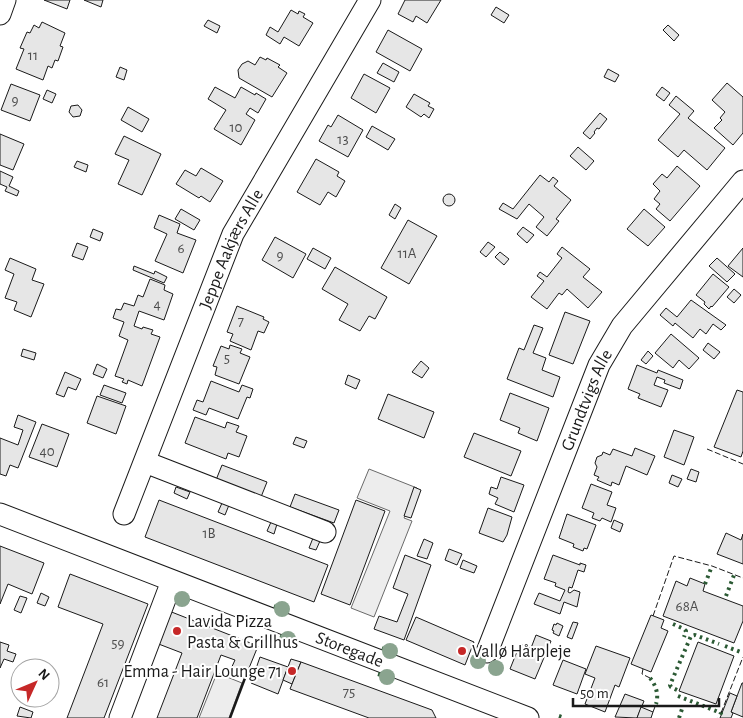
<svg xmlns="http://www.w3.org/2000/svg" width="743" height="718" viewBox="0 0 743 718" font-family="'Alegreya Sans',sans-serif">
	<rect width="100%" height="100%" fill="#fff"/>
	<g fill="#ededed" stroke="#6a6a6a">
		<path d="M369,469L417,488L404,518L412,521L374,617L351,608L390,511L357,498Z"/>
		<path d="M217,673L242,683L229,718H199Z"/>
	</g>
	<g fill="#e6e6e6" stroke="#1a1a1a">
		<path d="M44,0H70L67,9Z"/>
		<path d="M84,0H103L101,7Z"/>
		<path d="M405,0H441L427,23L416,16L413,22L398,14Z"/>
		<path d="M496,7L509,15L504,23L491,15Z"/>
		<path d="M291,10L298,14L299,11L305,14L303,17L313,23L299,46L284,37L280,44L266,35L270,27L278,32Z"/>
		<path d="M208,20L220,26L217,33L204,26Z"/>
		<path d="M42,22L65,33L60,46L63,47L58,61L55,60L52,68L48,66L43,80L16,69L24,49L20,48L27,32L30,33L34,25L39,28Z"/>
		<path d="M668,25L679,35L674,41L663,30Z"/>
		<path d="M388,30L422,49L410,71L376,52Z"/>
		<path d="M260,57L266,60L267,58L280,65L278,67L287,73L272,97L239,78L238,70L242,64L248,61L255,65Z"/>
		<path d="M383,63L399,72L394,82L377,73Z"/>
		<path d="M120,67L127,70L124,80L116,77Z"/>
		<path d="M608,69L619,75L615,82L604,77Z"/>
		<path d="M364,74L390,88L376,113L351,98Z"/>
		<path d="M727,83L743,97V133L733,145L714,128L722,120L720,118L725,112L712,100Z"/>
		<path d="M11,84L40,95L30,121L1,110Z"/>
		<path d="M215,87L235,98L241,87L255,95L256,93L266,99L258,113L250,108L246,114L255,120L241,145L214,129L226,110L208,99Z"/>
		<path d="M662,87L670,93L664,101L656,95Z"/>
		<path d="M47,90L56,94L52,103L43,99Z"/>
		<path d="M414,94L430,103L428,106L434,109L429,118L424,114L421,117L406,107Z"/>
		<path d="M676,96L694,111L688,118L725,148L707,170L684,150L678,157L658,140L680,114L669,105Z"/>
		<path d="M78,105L82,110L80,116L73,117L69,112L71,106Z"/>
		<path d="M128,107L149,119L142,132L121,120Z"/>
		<path d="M600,113L607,119L599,129L597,128L594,132L595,133L590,139L583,133Z"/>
		<path d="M338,115L363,130L348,157L319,141L328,125L331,127Z"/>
		<path d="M372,126L395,139L388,150L366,137Z"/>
		<path d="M0,134L24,144L13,170L0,165Z"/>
		<path d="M124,136L161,154L142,195L118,184L129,160L115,154Z"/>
		<path d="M578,147L594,161L586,170L570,156Z"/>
		<path d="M316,159L339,172L337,176L345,181L336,197L328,192L320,205L297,192Z"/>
		<path d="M77,161L88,165L86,172L74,167Z"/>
		<path d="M677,166L700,186L670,221L656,209L660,204L654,199L660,191L653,184L662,174L667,178Z"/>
		<path d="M201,168L223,181L210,202L201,196L199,198L176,184L185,170L196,176Z"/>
		<path d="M0,171L13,177L9,186L19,191L17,196L5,191L7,187L0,184Z"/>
		<path d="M540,175L549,182L553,177L558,181L554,186L571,200L556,219L559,221L547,236L536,227L544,217L529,204L517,219L499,209L503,203L513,209Z"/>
		<circle cx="449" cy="200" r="6"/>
		<path d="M395,204L401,208L395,219L389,215Z"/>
		<path d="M181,209L200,220L194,230L175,219Z"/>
		<path d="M644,209L665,227L648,246L627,229Z"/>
		<path d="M159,215L180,224L177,233L196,240L183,273L155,261L167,234L154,228Z"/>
		<path d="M408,220L437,236L409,284L381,268Z"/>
		<path d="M523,227L534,235L527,243L517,234Z"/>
		<path d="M93,229L103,233L100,241L90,237Z"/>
		<path d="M275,237L306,254L293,278L262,260Z"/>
		<path d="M488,242L495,247L486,257L480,252Z"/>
		<path d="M77,243L88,247L83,260L72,256Z"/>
		<path d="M562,247L590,269L583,277L602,292L588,308L567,289L562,295L559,293L547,309L531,297L544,281L537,276L540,272L547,277L562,258L557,254Z"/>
		<path d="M313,248L331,258L325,269L307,259Z"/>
		<path d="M743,248V277L728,266Z"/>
		<path d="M500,252L509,259L504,265L495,257Z"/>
		<path d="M10,258L36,269L32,280L44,284L31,317L14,310L17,302L5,298L14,274L5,270Z"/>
		<path d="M717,258L735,274L727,282L709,266Z"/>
		<path d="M134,266L154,274L155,271L167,277L164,283L133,270Z"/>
		<path d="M335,267L387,297L375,319L369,316L360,331L339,320L348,304L322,289Z"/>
		<path d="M713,274L729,287L712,307L711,306L709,309L704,304L705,302L696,295Z"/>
		<path d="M150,279L165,285L164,290L173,294L164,320L139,311L134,326L142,329L143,327L153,330L151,334L160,337L142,386L128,380L127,384L122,382L124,379L115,376L128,340L119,336L124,322L113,318L116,309L121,310L124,303L134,306L138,295L143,297Z"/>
		<path d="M734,289L741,295L734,303L727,297Z"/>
		<path d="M691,300L726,325L721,330L713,324L706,334L700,329L693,338L675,323L673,326L660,315L666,308L677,317Z"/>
		<path d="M237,306L264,317L263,319L269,322L264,333L258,331L251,350L230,341L233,334L227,332Z"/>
		<path d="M565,312L590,321L573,364L549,355Z"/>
		<path d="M534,325L543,328L533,353L546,358L542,370L560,377L553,397L507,379L519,348L524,350Z"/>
		<path d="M671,334L699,358L689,369L679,360L673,368L655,353Z"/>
		<path d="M708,343L720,352L714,359L703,350Z"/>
		<path d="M230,345L242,349L240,353L250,357L239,384L215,375L217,367L213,366L221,346L229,349Z"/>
		<path d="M23,349L36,353L34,360L21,356Z"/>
		<path d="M648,351L653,356L646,364L641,360Z"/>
		<path d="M421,361L429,368L422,378L412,372Z"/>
		<path d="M97,364L107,369L103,378L93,374Z"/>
		<path d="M637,365L657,373L658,370L683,380L680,389L664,383L665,380L657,377L654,385L668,390L661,407L638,398L640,394L628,389Z"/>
		<path d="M65,372L81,379L76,390L68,387L64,397L56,394Z"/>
		<path d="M348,375L360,380L356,389L345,384Z"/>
		<path d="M211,381L239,392L242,385L253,389L250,398L247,397L238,419L209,408L206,415L193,410L197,400L203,402Z"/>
		<path d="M104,385L126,393L122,403L100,395Z"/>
		<path d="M737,390L743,392V451L741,457L714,447Z"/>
		<path d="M510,393L549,408L537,441L518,433L520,428L500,420Z"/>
		<path d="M388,394L434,412L424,438L378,419Z"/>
		<path d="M97,396L126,406L116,434L87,423Z"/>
		<path d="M18,415L36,422L18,468L10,465L6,476L0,474V438L18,445L23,430L14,427Z"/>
		<path d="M195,417L225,428L227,422L239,426L236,432L247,436L239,457L228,453L226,459L185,443Z"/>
		<path d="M42,424L69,434L57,467L29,457Z"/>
		<path d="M674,430L694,437L684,465L664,457Z"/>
		<path d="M474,433L521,451L511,476L464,457Z"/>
		<path d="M296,437L307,441L304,448L293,444Z"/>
		<path d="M635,448L655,456L647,475L626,466L619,485L612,482L611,486L597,480L599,477L594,475L597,467L595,463L597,457L602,455L603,452L610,455L613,449L632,456Z"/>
		<path d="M222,465L267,482L261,497L216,480Z"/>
		<path d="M691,469L699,472L696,482L687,479Z"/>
		<path d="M672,475L682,479L678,487L669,483Z"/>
		<path d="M501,477L524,485L514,512L495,504L498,498L489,494L491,487L497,489Z"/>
		<path d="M591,484L612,492L607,505L616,508L611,522L602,518L600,521L592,518L594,513L582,508Z"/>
		<path d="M176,487L190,492L187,499L174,493Z"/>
		<path d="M414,487L421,490L411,518L404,516Z"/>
		<path d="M295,494L339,510L334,523L290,507Z"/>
		<path d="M159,500L328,565L314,602L145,537Z"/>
		<path d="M356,500L385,511L350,605L321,594Z"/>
		<path d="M222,503L229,505L225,515L218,512Z"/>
		<path d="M488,508L512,517L507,535L503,542L479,533Z"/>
		<path d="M567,514L596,525L587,549L584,548L583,551L573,547L574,544L559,538Z"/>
		<path d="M614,520L623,524L620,532L611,528Z"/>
		<path d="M271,522L277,524L274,534L267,531Z"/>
		<path d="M726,533L741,540L743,534V564L717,554Z"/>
		<path d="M313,538L320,541L316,550L309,548Z"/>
		<path d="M424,539L433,543L427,559L417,556Z"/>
		<path d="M0,546L44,563L32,594L8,584L0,604Z"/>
		<path d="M449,549L462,554L457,565L445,560Z"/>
		<path d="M405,555L431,565L404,640L374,629L379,616L397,622L408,594L393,588Z"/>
		<path d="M553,555L580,565V563L586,565L584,572L578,570L572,588L569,587L568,592L570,593L574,590L580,592L577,607L564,602L560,614L534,604L539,593L560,601L565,590L555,586L556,583L544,579Z"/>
		<path d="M463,560L477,566L474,573L460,568Z"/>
		<path d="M70,574L148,604L104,718H67L103,624L58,607Z"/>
		<path d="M690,578L705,584L703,591L743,606V621L734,643L663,616L676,581L687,586Z"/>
		<path d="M41,593L49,597L45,606L37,603Z"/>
		<path d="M20,596L27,598L21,613L14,610Z"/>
		<path d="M169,611L258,646L245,678L230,671L235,660L221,655L197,718H157L182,653L156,643Z"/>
		<path d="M651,615L664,620L661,628L668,631L651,672L631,664Z"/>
		<path d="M416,617L474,642L465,665L406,640Z"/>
		<path d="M573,622L578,623L572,639L567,637Z"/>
		<path d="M557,623L563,626L559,636L553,633L554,631L552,630L554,624L556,625Z"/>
		<path d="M536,635L551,641L535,679L510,669L520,644L531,648Z"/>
		<path d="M0,642L9,645L7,651L16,654L13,662L4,659L0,668Z"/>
		<path d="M698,642L734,656L716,704L679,691Z"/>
		<path d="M596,646L630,658L619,687L615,685L605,712L585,704L595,678L585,674Z"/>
		<path d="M260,657L288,667L278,694L251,683Z"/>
		<path d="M291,659L301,662L292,684L283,680Z"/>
		<path d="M563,660L586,669L577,694L553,685Z"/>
		<path d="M301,662L432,710L436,718H369L290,689Z"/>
		<path d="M742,683H743V717L731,712Z"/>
		<path d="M730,693L737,696L731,712L733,713L731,718H720Z"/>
		<path d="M625,694L644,701L637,718L615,717Z"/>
		<path d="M20,707L33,712L31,718L17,716Z"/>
		<path d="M641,707L653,712L651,718H637Z"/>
	</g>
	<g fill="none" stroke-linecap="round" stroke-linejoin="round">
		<g stroke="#1a1a1a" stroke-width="23">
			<g id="minor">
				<path d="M0,14L5,0"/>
				<path d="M145,462L325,532"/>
				<path id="s1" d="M0,514L528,718"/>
				<path id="s2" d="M124,514L233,234L370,0"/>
				<path id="s3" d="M487,652L599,365L622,326L743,181"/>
				<path d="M120,718L172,581"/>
			</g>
		</g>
		<use href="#minor" stroke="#fff" stroke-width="21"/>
		<g stroke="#2b5a34" stroke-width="4" stroke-dasharray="2.5 4" stroke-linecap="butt">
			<path d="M705,584L712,566"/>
			<path d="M176,596L189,602"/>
			<path d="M726,596L734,575"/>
			<path d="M274,606L290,612"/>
			<path d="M673,624L684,629L686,631L684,637"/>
			<path d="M280,636L296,642"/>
			<path d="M725,646L743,653"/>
			<path d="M382,648L398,654"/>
			<path d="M378,674L394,679"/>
			<path d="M650,678C656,685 659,695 656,704"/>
			<path d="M677,690L671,687L670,685L691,636L695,635L719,644"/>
			<path d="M678,696L721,713L718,718"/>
			<path d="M559,716L565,718"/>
			<path d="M679,718L683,706"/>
		</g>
		<g stroke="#1a1a1a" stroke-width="1" stroke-dasharray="6 2.5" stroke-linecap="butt">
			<path d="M707,449L743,464"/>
			<path d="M653,616L674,556L712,566L743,578"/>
			<path d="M643,669L642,674L650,678"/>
			<path d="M653,712L656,704"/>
			<path d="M721,713L743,657"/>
		</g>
		<path stroke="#1a1a1a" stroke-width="2.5" d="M230,718L245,678"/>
	</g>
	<g fill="#8aa48f">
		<circle cx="182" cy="599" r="8"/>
		<circle cx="282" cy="609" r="8"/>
		<circle cx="288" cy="639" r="8"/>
		<circle cx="390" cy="651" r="8"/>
		<circle cx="478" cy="661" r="8"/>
		<circle cx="496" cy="668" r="8"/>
		<circle cx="387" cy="677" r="8"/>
	</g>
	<g fill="#c62828" stroke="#fff" stroke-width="2">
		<circle cx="177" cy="631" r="5"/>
		<circle cx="462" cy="651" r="5"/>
		<circle cx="292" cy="671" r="5"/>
	</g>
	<g text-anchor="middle" stroke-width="4" stroke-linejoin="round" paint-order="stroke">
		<g font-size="15" fill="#4d4d4d">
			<text x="33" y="60">11</text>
			<text x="15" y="105">9</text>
			<text x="236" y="132">10</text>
			<text x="343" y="144">13</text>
			<text x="181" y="253">6</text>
			<text x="407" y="258">11A</text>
			<text x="280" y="260">9</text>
			<text x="157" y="309">4</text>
			<text x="241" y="326">7</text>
			<text x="227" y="363">5</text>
			<text x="47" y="456">40</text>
			<text x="209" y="538">1B</text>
			<text x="687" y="611">68A</text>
			<text x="118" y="648">59</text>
			<text x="103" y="687">61</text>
			<text x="349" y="697">75</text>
		</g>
		<g font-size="18" fill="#1a1a1a" stroke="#fff">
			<text dy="6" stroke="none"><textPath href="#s2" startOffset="286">Jeppe Aakjærs Alle</textPath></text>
			<text dy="6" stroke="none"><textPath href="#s3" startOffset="271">Grundtvigs Alle</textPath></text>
			<text dy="6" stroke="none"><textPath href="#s1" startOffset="375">Storegade</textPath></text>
		</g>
		<g font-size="18" fill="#1a1a1a" stroke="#fff" text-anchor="start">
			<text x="187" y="627">Lavida Pizza<tspan x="187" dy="21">Pasta &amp; Grillhus</tspan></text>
			<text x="472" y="657">Vallø Hårpleje</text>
			<text x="282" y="677" text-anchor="end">Emma - Hair Lounge 71</text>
		</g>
	</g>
	<g transform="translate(35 683) rotate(46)"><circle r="24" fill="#ffffff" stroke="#a3a3a3"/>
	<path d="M0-4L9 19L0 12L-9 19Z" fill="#c62828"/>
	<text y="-8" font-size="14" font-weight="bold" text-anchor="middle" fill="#1a1a1a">N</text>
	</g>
	<path d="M573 698v8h146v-8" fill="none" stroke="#1a1a1a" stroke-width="2.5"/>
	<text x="580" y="698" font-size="15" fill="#1a1a1a" stroke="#ffffff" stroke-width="4" paint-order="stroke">50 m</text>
</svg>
